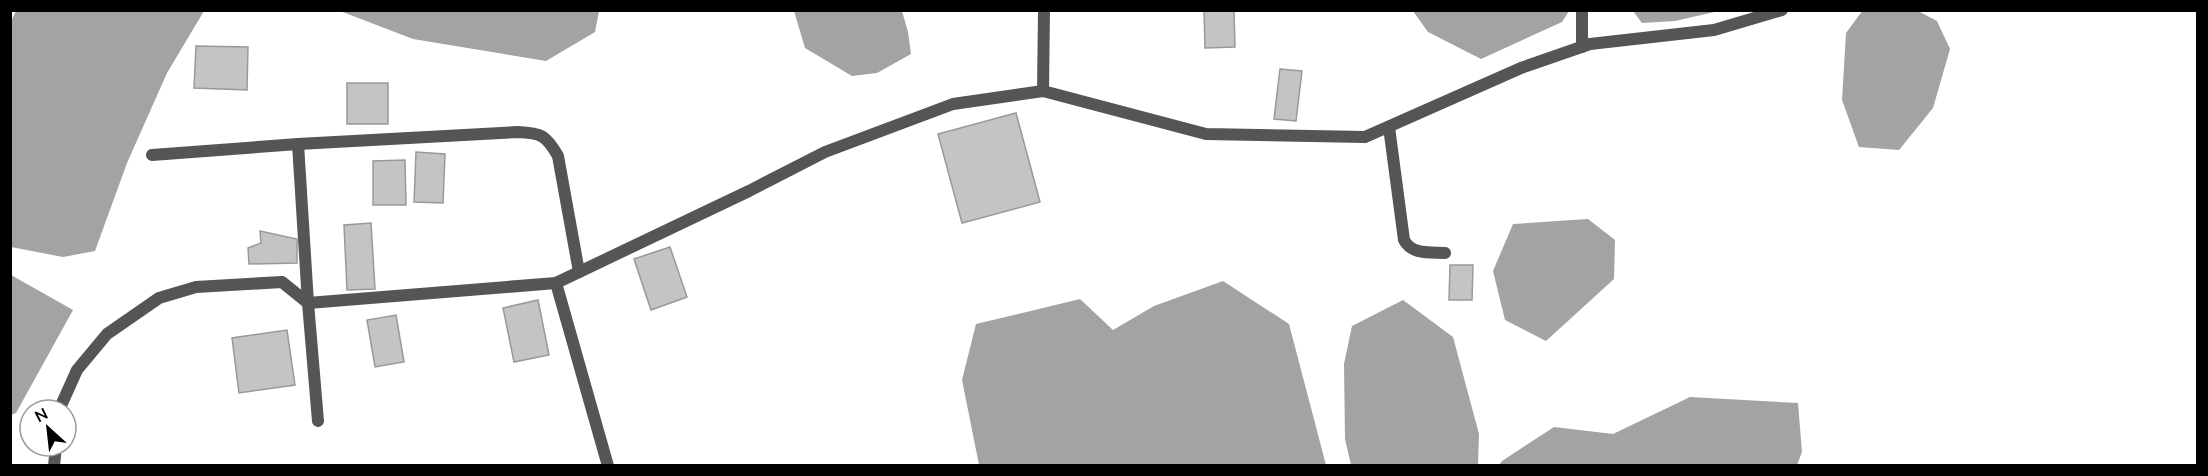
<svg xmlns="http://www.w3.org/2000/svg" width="2208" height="476" viewBox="0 0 2208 476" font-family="'Nunito Sans',sans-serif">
	<rect width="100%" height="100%" fill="#fff"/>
	<g fill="#a3a3a3">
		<path d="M1863,10L1918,11L1937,21L1950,49L1933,108L1899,150L1859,147L1842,100L1846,33Z"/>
		<path d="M16,11H204L167,73L127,163L95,251L63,257L11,247L10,23Z"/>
		<path d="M340,11H599L595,32L546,61L413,39Z"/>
		<path d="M794,11H902L908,32L911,54L877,73L852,76L805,48Z"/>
		<path d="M1413,11H1569L1562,22L1481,59L1428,32Z"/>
		<path d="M1633,11H1719L1675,21L1642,23Z"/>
		<path d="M1588,219L1615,240L1614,279L1546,341L1505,320L1493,271L1513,224Z"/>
		<path d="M11,275L73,310L16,413L11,415Z"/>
		<path d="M1223,281L1289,324L1326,465H979L962,380L976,324L1080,299L1113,330L1154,306Z"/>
		<path d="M1403,300L1453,337L1479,434L1478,465H1351L1345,439L1344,364L1352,326Z"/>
		<path d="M1690,397L1798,403L1802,452L1797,465H1499L1502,461L1554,427L1613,434Z"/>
	</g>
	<g fill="#c4c4c4" stroke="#999" stroke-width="1.5">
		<path d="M1204,10H1234L1235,47L1205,48Z"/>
		<path d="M196,46L248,47L247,90L194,88Z"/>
		<path d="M1280,69L1302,71L1296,121L1274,119Z"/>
		<rect x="347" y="83" width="41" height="41"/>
		<path d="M1016,113L1040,202L962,223L938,134Z"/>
		<path d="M416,152L445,154L443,203L414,202Z"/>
		<path d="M405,160L406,205H373V161Z"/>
		<path d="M371,223L375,289L347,290L344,225Z"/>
		<path d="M260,231L297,239V263L249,264L248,248L261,243Z"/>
		<path d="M670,247L687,297L651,310L634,259Z"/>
		<path d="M1450,265H1473L1472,300H1449Z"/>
		<path d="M538,300L549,355L514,362L503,308Z"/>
		<path d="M396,315L404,362L375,367L367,320Z"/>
		<path d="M287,330L295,385L239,393L232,338Z"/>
	</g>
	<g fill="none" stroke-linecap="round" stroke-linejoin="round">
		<g stroke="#555" stroke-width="12">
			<path d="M1582,10V47"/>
			<path d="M1043,91L1206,134L1365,137L1521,68L1590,44L1714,30L1782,10"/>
			<path d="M1389,127L1404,240C1412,255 1430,252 1445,253"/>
			<path d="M298,144L308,303L318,421"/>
			<path d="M152,155L298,144L518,132C541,133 546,135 558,156L579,272"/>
			<path d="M556,283L608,466"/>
			<path d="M59,410L77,370L107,334L159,298L196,287L282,282L308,303L556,283L749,191L825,152L953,104L1043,91L1044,10"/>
			<path d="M54,466L56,446"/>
		</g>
	</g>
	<rect width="2208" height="476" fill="none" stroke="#000000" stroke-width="24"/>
	<g transform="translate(48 428) rotate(333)"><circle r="28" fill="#ffffff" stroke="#999999" stroke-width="1.5"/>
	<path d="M0-4.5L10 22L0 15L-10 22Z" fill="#000000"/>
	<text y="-9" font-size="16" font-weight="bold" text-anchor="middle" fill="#000000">N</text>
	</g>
</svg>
